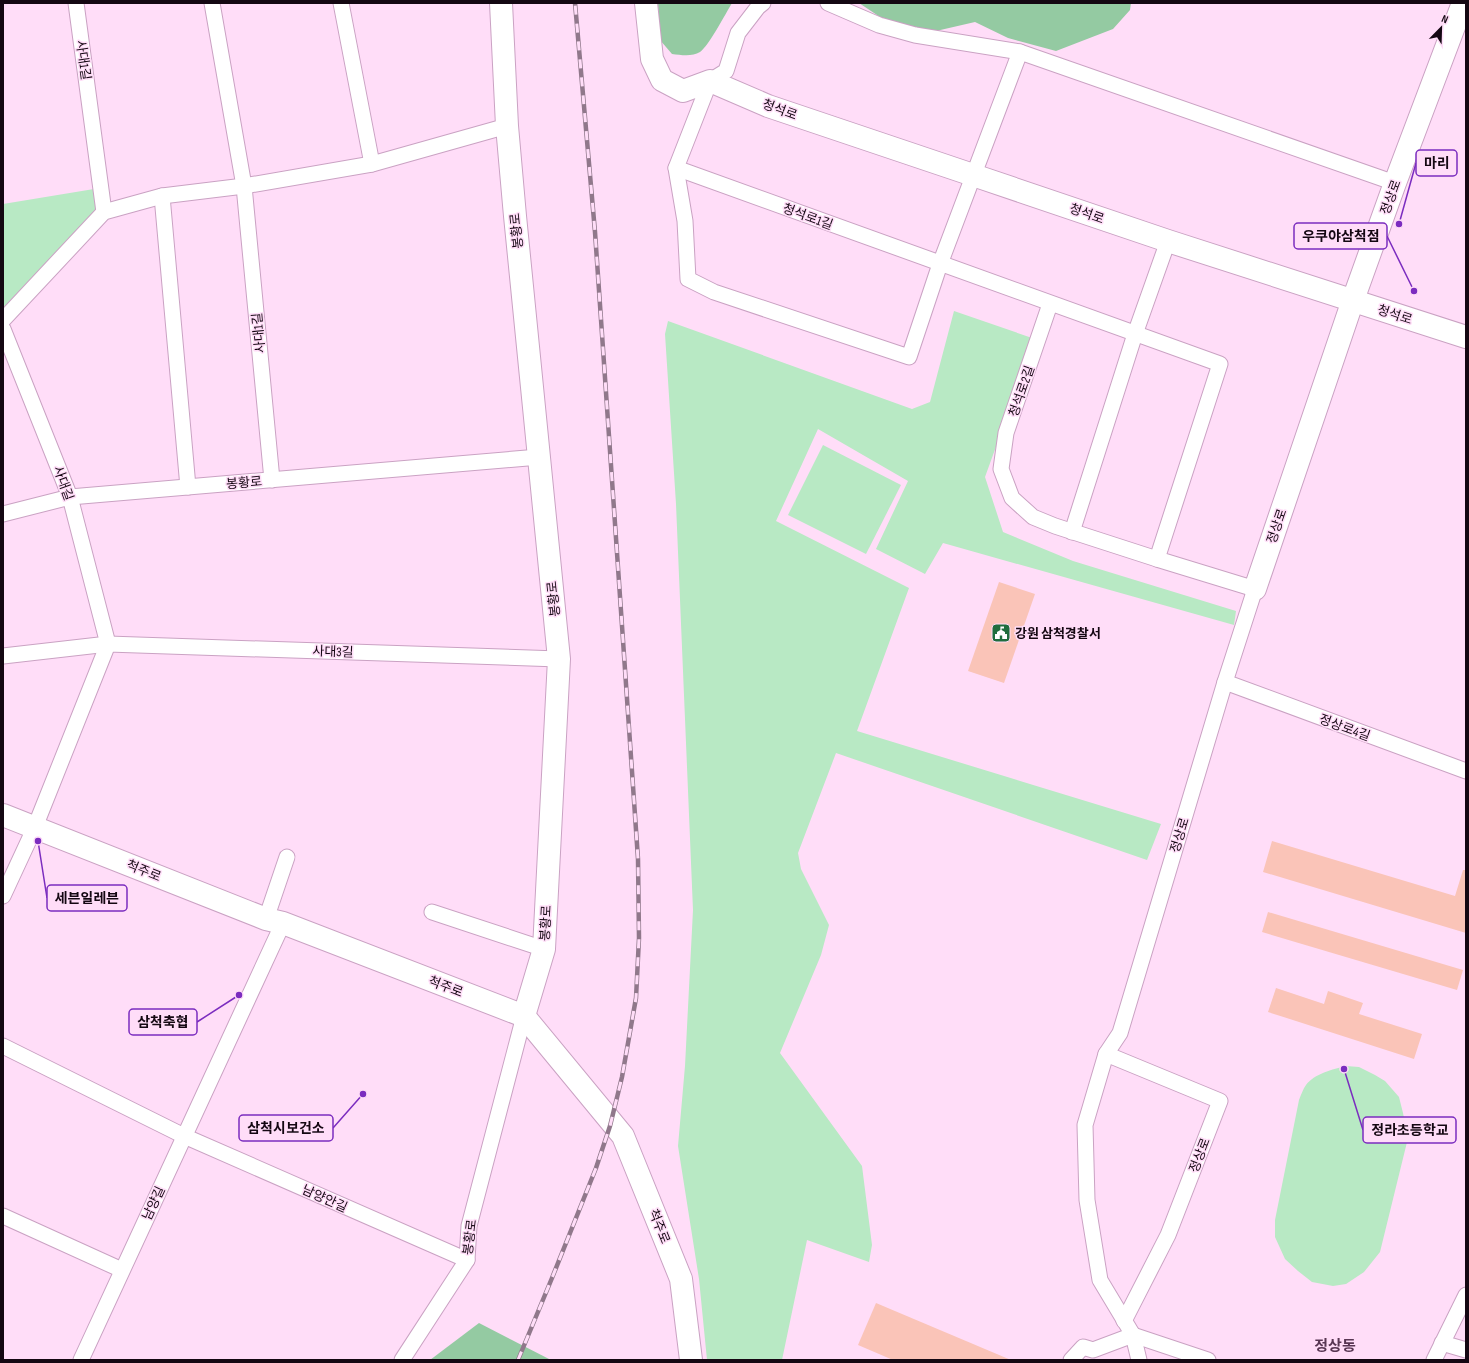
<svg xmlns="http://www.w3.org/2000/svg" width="1469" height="1363" viewBox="0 0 1469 1363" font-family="'Sofia Sans Condensed','Noto Sans KR',sans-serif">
	<rect width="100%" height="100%" fill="#ffddf8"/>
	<g fill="#b8e9c4">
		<path d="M100,188L105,222L3,313V204Z"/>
		<path d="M954,311L1035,339L985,477L1003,532L1073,561L1236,611L1234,625L943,543L925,574L876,549L908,481L818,429L776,521L909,588L857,731L1161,824L1147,860L836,753L798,853L801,869L829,925L821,955L780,1053L862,1166L872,1245L869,1262L807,1240L782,1360H707L699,1279L678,1146L685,1066L693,910L676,504L665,334L668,321L912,409L930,402Z"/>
		<path d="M823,445L901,485L866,554L788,515Z"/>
		<path d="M1346,1066L1359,1067L1375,1075L1385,1081L1399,1097L1403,1113L1408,1138L1380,1252L1364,1272L1346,1284L1333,1286L1312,1282L1298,1271L1285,1259L1275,1237V1220L1299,1100C1301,1095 1303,1089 1306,1085C1314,1074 1333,1069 1346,1066Z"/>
	</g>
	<g fill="#94caa2">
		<path d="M658,3H732C726,13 708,47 700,52C692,57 681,55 672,54L660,40Z"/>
		<path d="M859,3H1131L1130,10L1113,29L1056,51L1008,38L975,22L936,31L921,32L892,25Z"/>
		<path d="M479,1323L551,1360H430Z"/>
	</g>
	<g fill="#fac4b8">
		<path d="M999,582L1035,594L1004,683L968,671Z"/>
		<path d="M1272,841L1455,896L1463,870H1466V933L1263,872Z"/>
		<path d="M1268,912L1463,970L1457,990L1262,932Z"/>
		<path d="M1276,988L1324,1004L1328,991L1363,1003L1359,1014L1422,1034L1414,1059L1268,1012Z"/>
		<path d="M876,1303L1011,1360H893L858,1345Z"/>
	</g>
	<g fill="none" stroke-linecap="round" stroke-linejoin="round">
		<g stroke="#caa2c3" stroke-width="17">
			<g id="street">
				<path d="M76,3L104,212"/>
				<path d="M212,3L244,186L272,480"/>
				<path d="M341,3L372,164"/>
				<path d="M763,3L758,7L738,33L726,71L710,81L676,168L685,221L688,279L714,292L909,357L940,264L1020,52"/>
				<path d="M828,3L879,25L915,35L1020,52L1395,183"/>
				<path d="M676,168L1220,364L1157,559L1255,589L1225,682L1120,1033L1106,1054L1085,1125L1087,1200L1100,1280L1133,1335L1139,1360"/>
				<path d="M162,196L188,487"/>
				<path d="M1050,304L1006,433L1001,469L1012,498L1033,517L1055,526L1157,559"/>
				<path d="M3,320L104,212L162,196L244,186L372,164L507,126"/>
				<path d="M3,329L70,497L108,644L35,827L3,896"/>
				<path d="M3,514L70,497L539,457"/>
				<path d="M1072,532L1135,334L1168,241"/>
				<path d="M3,656L108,644L559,659"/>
				<path d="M1225,682L1466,771"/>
				<path d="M432,912L544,949"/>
				<path d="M266,919L287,857"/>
				<path d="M3,1046L184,1136L467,1260"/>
				<path d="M1106,1054L1220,1101L1168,1235L1124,1321"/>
				<path d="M3,1216L122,1270"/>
				<path d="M1133,1335L1208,1360"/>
				<path d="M1442,1343L1466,1350"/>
				<path d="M81,1360L283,923"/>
				<path d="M402,1360L467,1260L469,1226L524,1016"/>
				<path d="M1071,1360L1083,1347L1093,1350L1133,1335"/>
				<path d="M1434,1360L1466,1295"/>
			</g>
		</g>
		<g stroke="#caa2c3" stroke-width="24">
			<g id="secondary">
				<path d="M501,3L507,126L515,216L559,659L544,949L524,1016"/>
				<path d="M646,3L652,59L662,80L683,91L710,81L768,106L973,175L1168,241L1466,337"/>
				<path d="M1255,589L1353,300L1395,183L1463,3"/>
				<path d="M3,815L266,919L283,923L524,1016L623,1136L681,1279L691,1360"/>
			</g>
		</g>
		<use href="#street" stroke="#fff" stroke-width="15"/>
		<use href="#secondary" stroke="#fff" stroke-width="22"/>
		<g stroke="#90788b" stroke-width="4.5">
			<path id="rail" d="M518,1360L552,1278L596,1168L610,1126L622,1077L636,998L639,938L638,859L595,232L575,3"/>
		</g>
		<use href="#rail" stroke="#ffddf8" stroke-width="3" stroke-dasharray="9" stroke-linecap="butt"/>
	</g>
	<defs>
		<g id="civic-square" transform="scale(1)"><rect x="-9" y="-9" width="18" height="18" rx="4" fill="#1f6d3d" stroke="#ffddf8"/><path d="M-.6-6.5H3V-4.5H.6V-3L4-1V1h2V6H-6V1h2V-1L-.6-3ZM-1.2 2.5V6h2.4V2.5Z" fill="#fff"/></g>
	</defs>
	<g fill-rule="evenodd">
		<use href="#civic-square" x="1001" y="633"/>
	</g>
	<g text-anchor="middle" stroke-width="3" stroke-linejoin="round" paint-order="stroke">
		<g font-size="13" fill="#140712" stroke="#ffddf8">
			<text transform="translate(84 60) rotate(82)" y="5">사대1길</text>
			<text transform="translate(780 109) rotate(20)" y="5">청석로</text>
			<text transform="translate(1390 197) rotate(-70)" y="5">정상로</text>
			<text transform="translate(1087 213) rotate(19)" y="5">청석로</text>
			<text transform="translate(808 216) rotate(20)" y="5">청석로1길</text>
			<text transform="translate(516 231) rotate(-96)" y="5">봉황로</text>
			<text transform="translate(1395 314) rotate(18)" y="5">청석로</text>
			<text transform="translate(258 333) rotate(-95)" y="5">사대1길</text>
			<text transform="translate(1021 391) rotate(-71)" y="5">청석로2길</text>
			<text transform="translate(244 482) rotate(-5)" y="5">봉황로</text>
			<text transform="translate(64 483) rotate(70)" y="5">사대길</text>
			<text transform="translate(1276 526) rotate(-71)" y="5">정상로</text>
			<text transform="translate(553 599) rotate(-96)" y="5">봉황로</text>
			<text transform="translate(333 651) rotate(2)" y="5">사대3길</text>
			<text transform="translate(1345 727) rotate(20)" y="5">정상로4길</text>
			<text transform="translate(1179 835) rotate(-73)" y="5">정상로</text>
			<text transform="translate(144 870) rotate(22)" y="5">척주로</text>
			<text transform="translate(545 923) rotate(-87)" y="5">봉황로</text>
			<text transform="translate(446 986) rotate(21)" y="5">척주로</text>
			<text transform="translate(1199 1155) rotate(-69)" y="5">정상로</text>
			<text transform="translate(325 1198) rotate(24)" y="5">남양안길</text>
			<text transform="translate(153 1203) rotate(-65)" y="5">남양길</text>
			<text transform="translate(660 1226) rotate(68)" y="5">척주로</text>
			<text transform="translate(469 1237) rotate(-83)" y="5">봉황로</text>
		</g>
		<g font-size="13" font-weight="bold" fill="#140712" stroke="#ffddf8" text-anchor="start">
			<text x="1015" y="638">강원 삼척경찰서</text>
		</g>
		<g font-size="15" font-weight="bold" fill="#583653" stroke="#ffddf8">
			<text x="1335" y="1351">정상동</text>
		</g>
	</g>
	<path fill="none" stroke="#7b2cbf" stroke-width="1.5" d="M1399 224L1416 163M1414 291L1387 236M38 841L47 898M239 995L197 1022M363 1094L333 1128M1344 1069L1363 1130"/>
	<g fill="#7b2cbf" stroke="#ffddf8" stroke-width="1.5">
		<circle cx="1399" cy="224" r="4"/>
		<circle cx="1414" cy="291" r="4"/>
		<circle cx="38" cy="841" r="4"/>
		<circle cx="239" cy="995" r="4"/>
		<circle cx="363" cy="1094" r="4"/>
		<circle cx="1344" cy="1069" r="4"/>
	</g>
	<g fill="#ffddf8" stroke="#7b2cbf" stroke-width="1.5">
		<rect x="1416" y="150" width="41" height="26" rx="4"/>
		<rect x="1294" y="223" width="93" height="26" rx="4"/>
		<rect x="47" y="885" width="80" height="26" rx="4"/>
		<rect x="129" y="1009" width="68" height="26" rx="4"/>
		<rect x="239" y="1115" width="94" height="26" rx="4"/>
		<rect x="1363" y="1117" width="93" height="26" rx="4"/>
	</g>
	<g font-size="14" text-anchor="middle" font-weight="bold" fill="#140712">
		<text x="1437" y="168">마리</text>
		<text x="1341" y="241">우쿠야삼척점</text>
		<text x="87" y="903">세븐일레븐</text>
		<text x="163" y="1027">삼척축협</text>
		<text x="286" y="1133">삼척시보건소</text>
		<text x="1410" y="1135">정라초등학교</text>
	</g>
	<rect width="1469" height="1363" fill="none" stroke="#140712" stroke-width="8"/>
	<g transform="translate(1441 28) rotate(23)" stroke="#ffddf8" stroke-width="3" paint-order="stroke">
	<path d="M0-3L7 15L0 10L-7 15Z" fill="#140712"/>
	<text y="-6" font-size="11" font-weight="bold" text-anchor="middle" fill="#140712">N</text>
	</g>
</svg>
